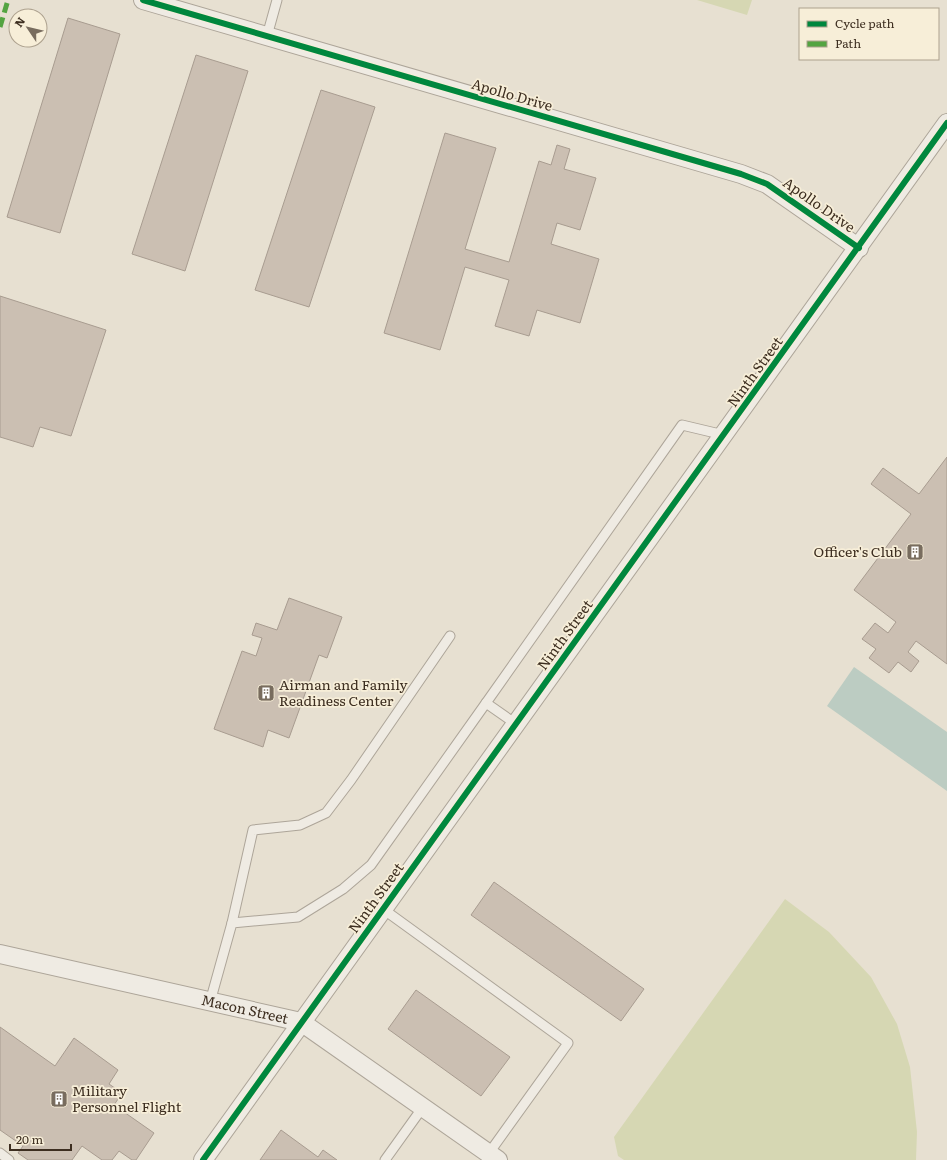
<svg xmlns="http://www.w3.org/2000/svg" width="947" height="1160" viewBox="0 0 947 1160" font-family="Literata,serif">
	<rect width="100%" height="100%" fill="#e7e0d1"/>
	<g fill="#d6d7b3">
		<path d="M697,0H752L747,15Z"/>
		<path d="M785,899L829,932L871,977L897,1024L910,1067L917,1132L916,1160H624L618,1156L614,1137Z"/>
	</g>
	<path fill="#bcccc2" d="M854,667L947,732V791L827,706Z"/>
	<g fill="#cbbfb2" stroke="#a89c90">
		<path d="M68,18L120,34L60,233L7,217Z"/>
		<path d="M196,55L248,71L185,271L132,254Z"/>
		<path d="M321,90L375,107L309,307L255,290Z"/>
		<path d="M445,133L496,148L465,249L509,262L539,161L551,165L557,145L570,149L564,169L596,178L580,230L557,223L551,244L599,259L580,323L537,310L529,336L495,326L509,280L465,267L440,350L384,333Z"/>
		<path d="M0,296L106,330L71,436L40,427L33,447L0,437Z"/>
		<path d="M947,457V664L916,641L908,652L919,661L911,672L898,662L889,673L869,658L876,649L862,639L875,623L888,633L896,622L854,590L911,514L871,484L883,468L919,494Z"/>
		<path d="M289,598L342,617L327,658L319,655L289,738L268,730L263,747L214,729L242,651L256,656L262,638L252,635L256,623L277,630Z"/>
		<path d="M494,882L644,989L621,1021L471,915Z"/>
		<path d="M416,990L510,1057L481,1096L388,1029Z"/>
		<path d="M0,1027L55,1066L74,1038L118,1070L109,1084L122,1093L114,1105L154,1133L136,1160H132L119,1151L112,1160H102L82,1146L72,1160H28L18,1153L23,1146L0,1130Z"/>
		<path d="M281,1130L318,1157L323,1150L337,1160H260Z"/>
	</g>
	<g fill="none" stroke-linecap="round" stroke-linejoin="round">
		<g stroke="#ada599" stroke-width="11">
			<g id="service">
				<path d="M267,36L277,0"/>
				<path d="M516,724L486,703L682,425L724,435"/>
				<path d="M383,909L568,1043L489,1153"/>
				<path d="M232,923L253,830L300,825L326,813L351,780L450,636"/>
				<path d="M210,1002L232,923L298,917L343,889L371,865L486,703"/>
				<path d="M0,1153L9,1160"/>
				<path d="M385,1160L423,1107"/>
			</g>
		</g>
		<g stroke="#ada599" stroke-width="20">
			<g id="minor">
				<path d="M143,0L741,174L767,184L859,248"/>
				<path id="s1" d="M0,954L301,1022L498,1160"/>
				<path d="M203,1160L947,123"/>
			</g>
		</g>
		<use href="#service" stroke="#efebe3" stroke-width="9"/>
		<use href="#minor" stroke="#efebe3" stroke-width="18"/>
		<path stroke="#54a441" stroke-width="5" stroke-dasharray="10 5" stroke-linecap="butt" d="M0,27L8,0"/>
		<g stroke="#f7eed8" stroke-width="8">
			<g id="cycleway">
				<path d="M143,0L741,174L767,184L859,248"/>
				<path d="M203,1160L947,123"/>
			</g>
		</g>
		<use href="#cycleway" stroke="#00873e" stroke-width="6"/>
	</g>
	<defs>
		<g id="building-square" transform="scale(0.9)"><rect x="-9" y="-9" width="18" height="18" rx="4" fill="#786c5e" stroke="#f7eed8"/><path d="M-4-6H4V6H1V3H-1V6H-4ZM-2.5-4.3h1.7v1.8h-1.7ZM.8-4.3h1.7v1.8H.8ZM-2.5-1h1.7V.8h-1.7ZM.8-1h1.7V.8H.8Z" fill="#fff"/></g>
	</defs>
	<g fill-rule="evenodd">
		<use href="#building-square" x="915" y="552"/>
		<use href="#building-square" x="266" y="693"/>
		<use href="#building-square" x="59" y="1099"/>
	</g>
	<g text-anchor="middle" stroke-width="3.5" stroke-linejoin="round" paint-order="stroke">
		<g font-size="14" fill="#3d2e20" stroke="#f7eed8">
			<text transform="translate(512 95) rotate(16)" y="5">Apollo Drive</text>
			<text transform="translate(819 205) rotate(35)" y="5">Apollo Drive</text>
			<text transform="translate(755 372) rotate(-54)" y="5">Ninth Street</text>
			<text transform="translate(565 635) rotate(-54)" y="5">Ninth Street</text>
			<text transform="translate(376 898) rotate(-54)" y="5">Ninth Street</text>
			<text dy="5" stroke="none"><textPath href="#s1" startOffset="251">Macon Street</textPath></text>
		</g>
		<g font-size="14" fill="#3d2e20" stroke="#f7eed8" text-anchor="start">
			<text x="902" y="557" text-anchor="end">Officer's Club</text>
			<text x="279" y="690">Airman and Family<tspan x="279" dy="16">Readiness Center</tspan></text>
			<text x="72" y="1096">Military<tspan x="72" dy="16">Personnel Flight</tspan></text>
		</g>
	</g>
	<rect x="799" y="8" width="140" height="52" fill="#f7eed8" stroke="#ada18e"/>
	<rect x="807" y="21" width="20" height="6" fill="#00873e" stroke="#ada18e"/>
	<text x="835" y="28" font-size="12" fill="#3d2e20">Cycle path</text>
	<rect x="807" y="41" width="20" height="6" fill="#54a441" stroke="#ada18e"/>
	<text x="835" y="48" font-size="12" fill="#3d2e20">Path</text>
	<g transform="translate(28 28) rotate(305)"><circle r="19" fill="#f7eed8" stroke="#ada18e"/>
	<path d="M0-3L7 15L0 10L-7 15Z" fill="#786c5e"/>
	<text y="-6" font-size="11" font-weight="bold" text-anchor="middle" fill="#3d2e20">N</text>
	</g>
	<path d="M10 1144v6h61v-6" fill="none" stroke="#3d2e20" stroke-width="2"/>
	<text x="16" y="1144" font-size="12" fill="#3d2e20" stroke="#f7eed8" stroke-width="3" paint-order="stroke">20 m</text>
</svg>
